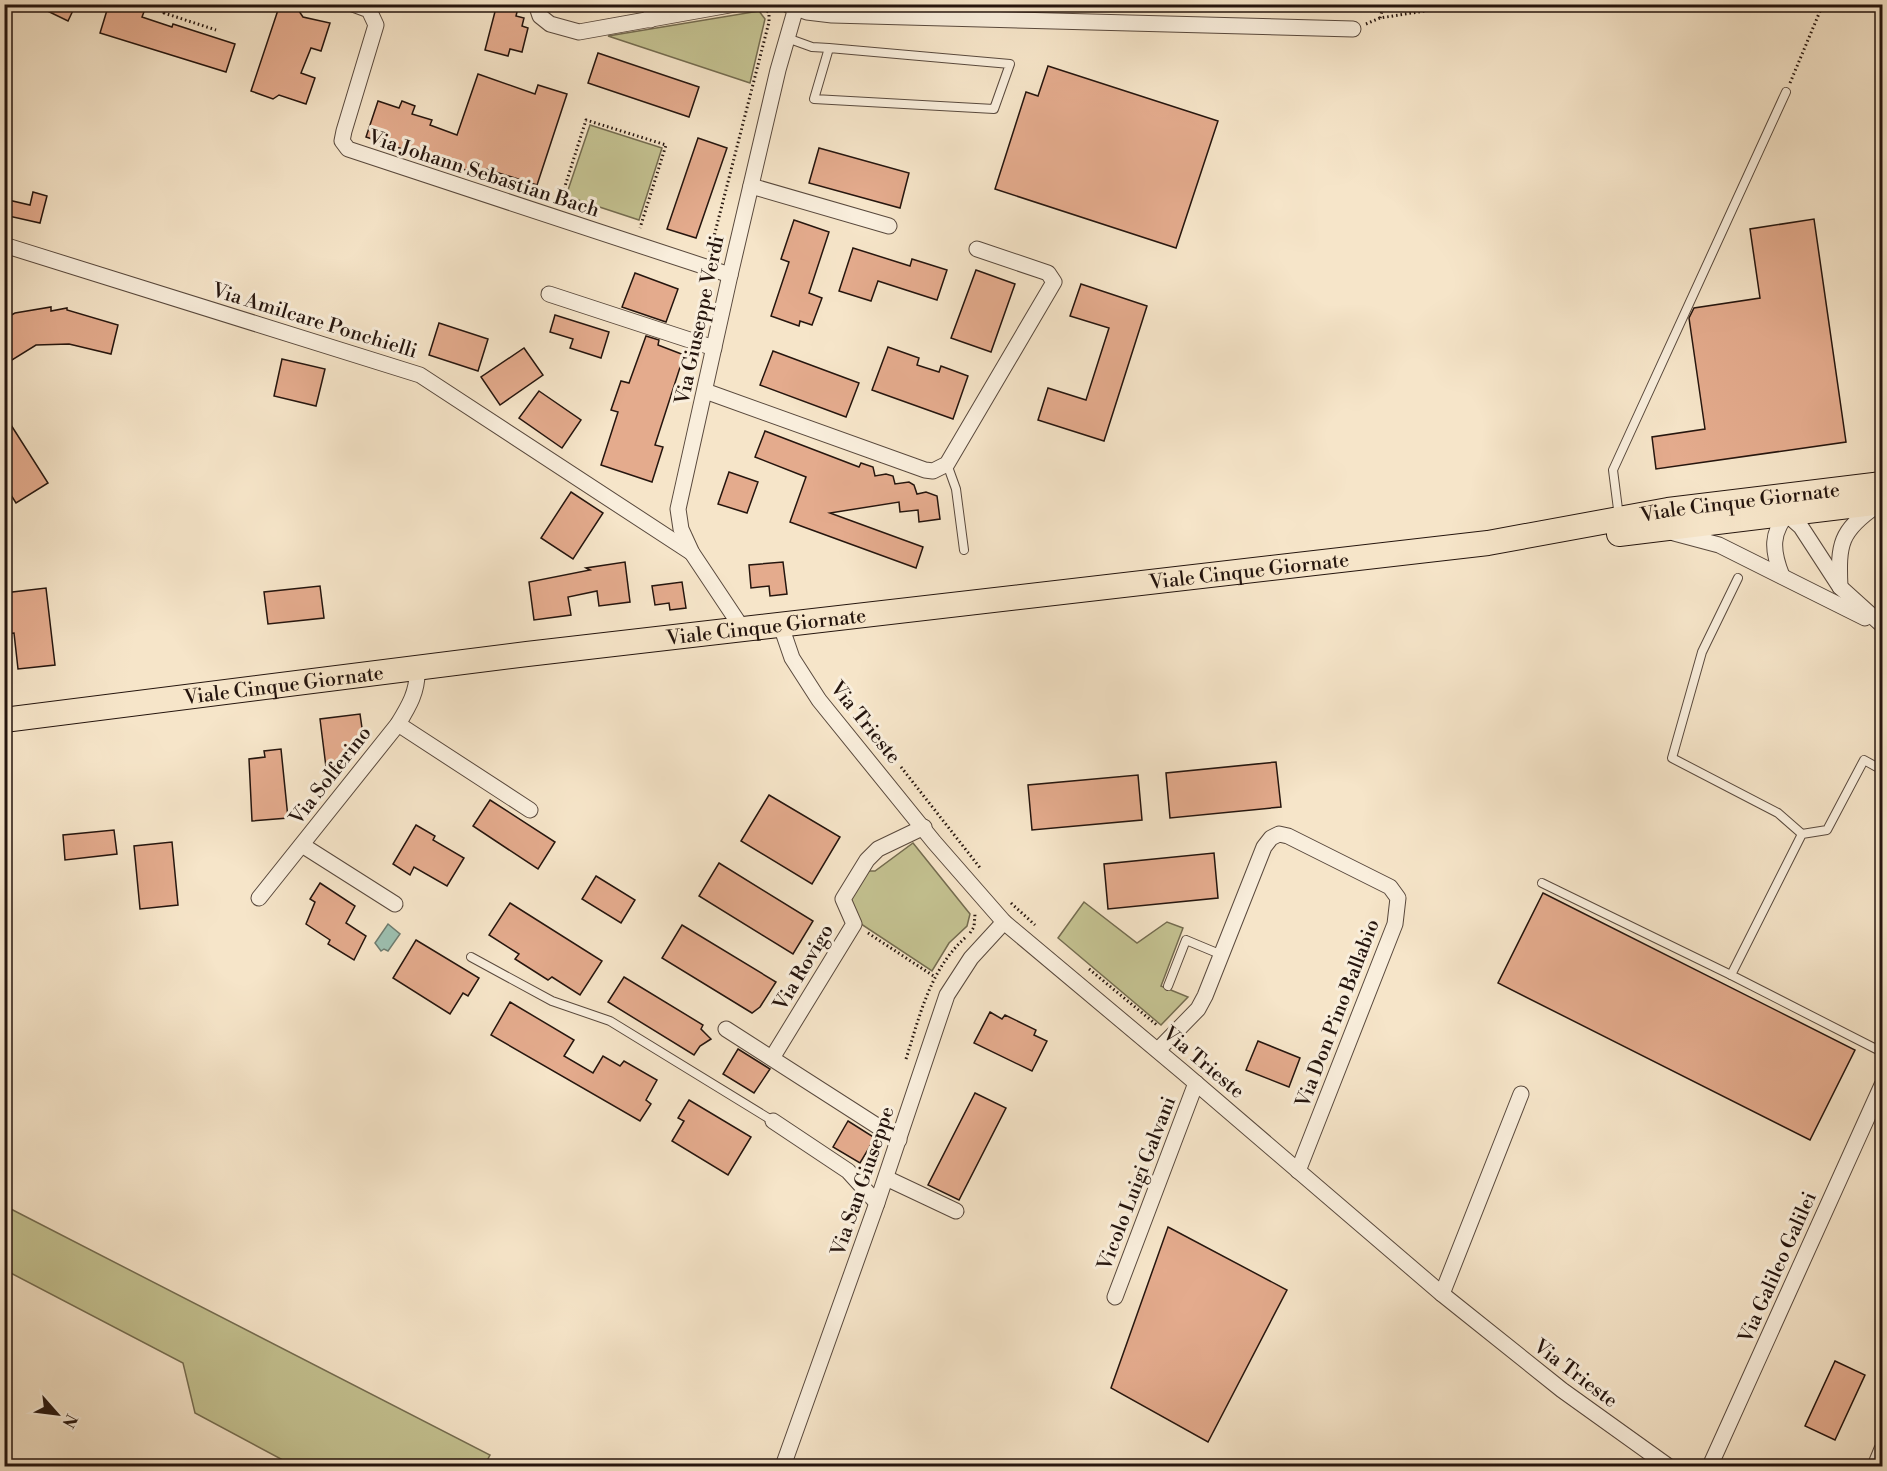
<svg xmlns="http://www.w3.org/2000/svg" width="1887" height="1471" viewBox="0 0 1887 1471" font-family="'Libre Bodoni',serif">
	<rect width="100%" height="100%" fill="#f6e5c9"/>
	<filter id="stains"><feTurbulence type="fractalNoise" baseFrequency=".00333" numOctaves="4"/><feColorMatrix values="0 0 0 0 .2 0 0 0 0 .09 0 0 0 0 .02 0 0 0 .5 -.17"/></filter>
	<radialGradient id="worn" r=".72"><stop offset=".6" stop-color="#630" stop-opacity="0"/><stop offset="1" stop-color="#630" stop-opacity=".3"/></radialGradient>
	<g fill="#c4c291" stroke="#746c50" stroke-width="1.5">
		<path d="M759,11L765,19L750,83L608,36Z"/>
		<path d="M590,125L662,148L639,220L566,196Z"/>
		<path d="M913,843L970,914L967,926L949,943L932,971L858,922L848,900L865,871H875Z"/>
		<path d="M1084,902L1137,943L1167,922L1183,928L1161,986L1188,997L1161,1025L1058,938Z"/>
		<path d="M5,1206L490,1455L484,1466H294L195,1413L183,1363L5,1270Z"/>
	</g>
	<path fill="#9dc0b1" stroke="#6d7c70" stroke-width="1.5" d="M388,924L400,934L388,951L384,949L381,951L375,943Z"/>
	<g fill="#e4ab8d" stroke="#25150e" stroke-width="1.5">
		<path d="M33,4H76L68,21Z"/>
		<path d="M118,4H147L142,17L172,27L173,24L235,44L226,72L100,33L108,7L116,9Z"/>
		<path d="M280,4L299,11L303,17L330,23L321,51L311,48L301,73L315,78L306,104L279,95L273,99L251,91Z"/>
		<path d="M497,4H519L516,16L524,18L522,26L528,28L522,52L510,49L508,56L485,50Z"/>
		<path d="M598,53L699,87L689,117L588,83Z"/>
		<path d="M1048,66L1218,121L1176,248L995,189L1026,92L1038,96Z"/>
		<path d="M478,74L535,94L538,85L567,94L537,185L486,169L484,176L366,137L378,101L399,108L402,101L415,106L412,114L432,120L430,125L457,135Z"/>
		<path d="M698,138L727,148L696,238L667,229Z"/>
		<path d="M819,148L909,173L900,208L809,183Z"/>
		<path d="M33,192L47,196L40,223L4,215V199L30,205Z"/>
		<path d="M1814,219L1846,442L1656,469L1652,437L1705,429L1689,318L1694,308L1760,298L1750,229Z"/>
		<path d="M794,220L829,232L809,293L822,298L812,325L800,321L799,326L771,316L789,262L781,259Z"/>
		<path d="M853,248L910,266L912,259L947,270L937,300L878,281L871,301L839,291Z"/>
		<path d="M976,270L1015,284L991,352L951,338Z"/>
		<path d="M635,273L678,289L666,322L622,307Z"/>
		<path d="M1081,284L1147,306L1104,441L1038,420L1048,388L1086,400L1109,328L1070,316Z"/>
		<path d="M51,307V311L67,308V310L118,325L111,354L69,344L36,345L4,365V319L15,313Z"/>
		<path d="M555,315L609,332L601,358L570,348L573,339L550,332Z"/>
		<path d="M439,323L488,339L478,371L429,355Z"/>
		<path d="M646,336L659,340L658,345L684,355L655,445L663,447L652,482L601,465L618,412L611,410L621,381L629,383Z"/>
		<path d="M888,347L919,358L917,365L939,372L941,366L968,376L953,419L872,390Z"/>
		<path d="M524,348L543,375L500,405L481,377Z"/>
		<path d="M773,351L859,383L846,417L760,385Z"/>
		<path d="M282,359L325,369L316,406L274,396Z"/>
		<path d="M539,391L581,420L562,448L519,418Z"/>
		<path d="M4,414L48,483L16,503L4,484Z"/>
		<path d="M765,431L859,467L861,463L873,467L875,476L886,474L893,476L895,484L909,482L914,485L917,494L926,492L937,496L940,519L919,522L918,510L900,512L899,502L830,513L923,547L916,568L790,522L806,477L755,457Z"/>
		<path d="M729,472L758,482L747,513L718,504Z"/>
		<path d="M571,492L603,513L573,559L541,538Z"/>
		<path d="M625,562L630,602L599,606L597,591L568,597L571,615L534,620L529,582L590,570L586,568Z"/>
		<path d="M783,562L787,594L770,596L769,586L751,588L749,565Z"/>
		<path d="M682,582L686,608L670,610L669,603L655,605L652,586Z"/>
		<path d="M320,586L324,618L268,624L264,592Z"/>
		<path d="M46,588L55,665L18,669L14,633L4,634V593Z"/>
		<path d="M360,714L363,735L357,743L349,744L350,754L342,765L326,767L320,719Z"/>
		<path d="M281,749L288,818L252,821L249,759L265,757L264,751Z"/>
		<path d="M1276,762L1281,807L1170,818L1166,773Z"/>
		<path d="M1138,775L1142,820L1032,830L1028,785Z"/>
		<path d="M769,795L840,837L812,884L741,841Z"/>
		<path d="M490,800L555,842L538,869L473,826Z"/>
		<path d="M416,825L435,836L433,840L464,858L447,886L414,867L410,875L393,864Z"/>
		<path d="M114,830L117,854L65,860L63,835Z"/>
		<path d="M172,842L178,905L140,909L134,846Z"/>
		<path d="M1214,853L1218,898L1108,909L1104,864Z"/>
		<path d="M719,863L813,921L793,954L699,896Z"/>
		<path d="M596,876L635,900L621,923L582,899Z"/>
		<path d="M320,883L355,906L346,923L366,936L354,960L328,944L330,940L306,924L315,902L310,899Z"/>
		<path d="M1543,893L1855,1050L1810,1140L1498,983Z"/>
		<path d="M510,903L602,961L580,995L552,977L548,980L515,959L519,954L489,935Z"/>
		<path d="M682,925L776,982L760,1007L752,1013L662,958Z"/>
		<path d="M416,940L479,978L468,996L463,993L450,1014L393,978Z"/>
		<path d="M624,977L703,1025L701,1029L711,1039L700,1046L694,1055L608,1002Z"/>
		<path d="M510,1002L574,1040L564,1056L593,1073L603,1056L620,1066L624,1061L657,1080L646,1100L651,1104L640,1121L491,1035Z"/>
		<path d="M990,1012L1002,1019L1005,1015L1036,1030L1034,1035L1047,1041L1032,1071L974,1043Z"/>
		<path d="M1258,1041L1300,1058L1289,1087L1246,1070Z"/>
		<path d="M738,1049L770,1069L754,1093L723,1074Z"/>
		<path d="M975,1093L1006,1108L959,1200L928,1185Z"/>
		<path d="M689,1100L751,1137L728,1175L672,1141L684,1121L678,1118Z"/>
		<path d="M848,1121L875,1138L860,1163L833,1147Z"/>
		<path d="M1168,1227L1287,1290L1208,1442L1111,1388Z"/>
		<path d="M1835,1361L1865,1375L1835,1440L1805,1426Z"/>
	</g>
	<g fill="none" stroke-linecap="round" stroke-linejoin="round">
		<g stroke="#59493d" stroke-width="10">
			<g id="lane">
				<path d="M787,38L812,47L829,48L1010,64L994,109L814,99L829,48"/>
				<path d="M947,464L956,489L964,550"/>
				<path d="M1619,517L1613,470L1786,92"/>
				<path d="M1738,578L1702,652L1672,758L1778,813L1802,834"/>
				<path d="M1882,770L1864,760L1827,830L1802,834L1731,975L1882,1052"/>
				<path d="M1542,883L1731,975"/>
				<path d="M471,957L552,1001L610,1021L773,1121"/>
				<path d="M1168,986L1186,940L1222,955"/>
			</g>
		</g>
		<g stroke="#59493d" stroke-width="17">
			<g id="street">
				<path d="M353,4L369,10L376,25L344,131L342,141L348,149L730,275"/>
				<path d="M536,4L540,16L550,24L579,32L735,4"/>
				<path d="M788,5L807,12L832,15L1353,29"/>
				<path d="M650,20L653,4"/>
				<path d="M751,186L889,226"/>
				<path d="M4,245L420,375L692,553"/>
				<path d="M549,294L714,348"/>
				<path d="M705,391L925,470L933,471L947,464L1054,282L1048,273L977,249"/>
				<path d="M1783,511L1801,527L1840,587L1882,625"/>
				<path d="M1674,533L1719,545L1865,618"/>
				<path d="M1782,576C1772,551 1770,532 1790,511"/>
				<path d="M1840,587C1838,544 1840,531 1876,506"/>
				<path d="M781,626L792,658L819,700L934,842L1004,922L1183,1072L1442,1294L1562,1390L1668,1466"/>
				<path d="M744,631L692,553L681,529L678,509L730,275L778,70L797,4"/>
				<path d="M398,724L530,810"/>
				<path d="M302,845L395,904"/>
				<path d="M259,898L398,724C409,706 418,691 417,670"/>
				<path d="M726,1029L899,1140"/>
				<path d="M1158,1050L1198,1009L1205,996L1264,847L1271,838L1279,834L1288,836L1390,887L1398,898L1395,924L1298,1171"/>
				<path d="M772,1058L854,924L843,899L867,860L878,849L924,827"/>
				<path d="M773,1121L848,1171L877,1203"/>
				<path d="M886,1178L956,1211"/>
				<path d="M1442,1294L1521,1094"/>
				<path d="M1115,1297L1196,1083"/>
				<path d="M783,1466L877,1203L947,995L971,958L1004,922"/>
				<path d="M1710,1466L1882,1085"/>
				<path d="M1875,1466L1882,1449"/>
			</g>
		</g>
		<g stroke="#25150e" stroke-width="26">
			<g id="primary">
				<path d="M1619,534L1882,502"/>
				<path id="s1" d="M4,720L527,654L1488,543L1668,510L1882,484"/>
			</g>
		</g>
		<g stroke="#25150e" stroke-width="3" stroke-dasharray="1.5 3" stroke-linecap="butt">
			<path d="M167,4L164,13L216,30"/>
			<path d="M1380,18L1384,4"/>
			<path d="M1366,24L1380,18L1469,4"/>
			<path d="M1790,83L1823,4"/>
			<path d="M560,202L586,120L666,145L640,228"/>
			<path d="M710,252L769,22V13L760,4"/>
			<path d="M901,767L981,869"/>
			<path d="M1011,903L1035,925"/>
			<path d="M868,933L935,977"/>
			<path d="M970,933L974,927L975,914"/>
			<path d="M1089,969L1158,1026"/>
			<path d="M906,1059C920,1015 930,969 966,937"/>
		</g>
		<use href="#lane" stroke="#f9eedc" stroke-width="8"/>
		<use href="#street" stroke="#f9eedc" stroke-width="15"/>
		<use href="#primary" stroke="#f6e5c9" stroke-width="24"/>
	</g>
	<g text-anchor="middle" stroke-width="6" stroke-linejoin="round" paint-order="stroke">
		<g font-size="20" fill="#25150e" stroke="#f9eedc">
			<text transform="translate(484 173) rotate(18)" y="7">Via Johann Sebastian Bach</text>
			<text transform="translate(315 320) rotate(17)" y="7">Via Amilcare Ponchielli</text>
			<text transform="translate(699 320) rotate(-78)" y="7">Via Giuseppe Verdi</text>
			<text dy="7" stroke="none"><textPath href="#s1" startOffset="1750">Viale Cinque Giornate</textPath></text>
			<text dy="7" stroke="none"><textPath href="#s1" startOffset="1254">Viale Cinque Giornate</textPath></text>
			<text dy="7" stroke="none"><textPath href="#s1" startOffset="768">Viale Cinque Giornate</textPath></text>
			<text dy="7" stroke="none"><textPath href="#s1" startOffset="282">Viale Cinque Giornate</textPath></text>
			<text transform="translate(866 722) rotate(51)" y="7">Via Trieste</text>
			<text transform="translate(330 775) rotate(-52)" y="7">Via Solferino</text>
			<text transform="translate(803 967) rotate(-59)" y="7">Via Rovigo</text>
			<text transform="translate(1337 1013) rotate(-69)" y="7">Via Don Pino Ballabio</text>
			<text transform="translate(1204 1062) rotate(40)" y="7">Via Trieste</text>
			<text transform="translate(862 1181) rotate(-71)" y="7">Via San Giuseppe</text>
			<text transform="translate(1136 1183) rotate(-69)" y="7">Vicolo Luigi Galvani</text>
			<text transform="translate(1777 1267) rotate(-66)" y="7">Via Galileo Galilei</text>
			<text transform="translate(1576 1373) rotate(37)" y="7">Via Trieste</text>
		</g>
	</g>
	<rect width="1887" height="1471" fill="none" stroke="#f6e5c9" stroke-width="24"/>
	<rect x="6" y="6" width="1875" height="1459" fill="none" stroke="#25150e" stroke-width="3"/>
	<rect x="12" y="12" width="1863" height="1447" fill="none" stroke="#25150e" stroke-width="1.5"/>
	<g transform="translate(57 1414) rotate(118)" stroke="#f9eedc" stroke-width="4.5" paint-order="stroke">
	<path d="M0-4.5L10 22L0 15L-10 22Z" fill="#25150e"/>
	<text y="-9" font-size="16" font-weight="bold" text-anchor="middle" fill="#25150e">N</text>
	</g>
	<rect width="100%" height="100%" filter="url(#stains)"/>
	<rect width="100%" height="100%" fill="url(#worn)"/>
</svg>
